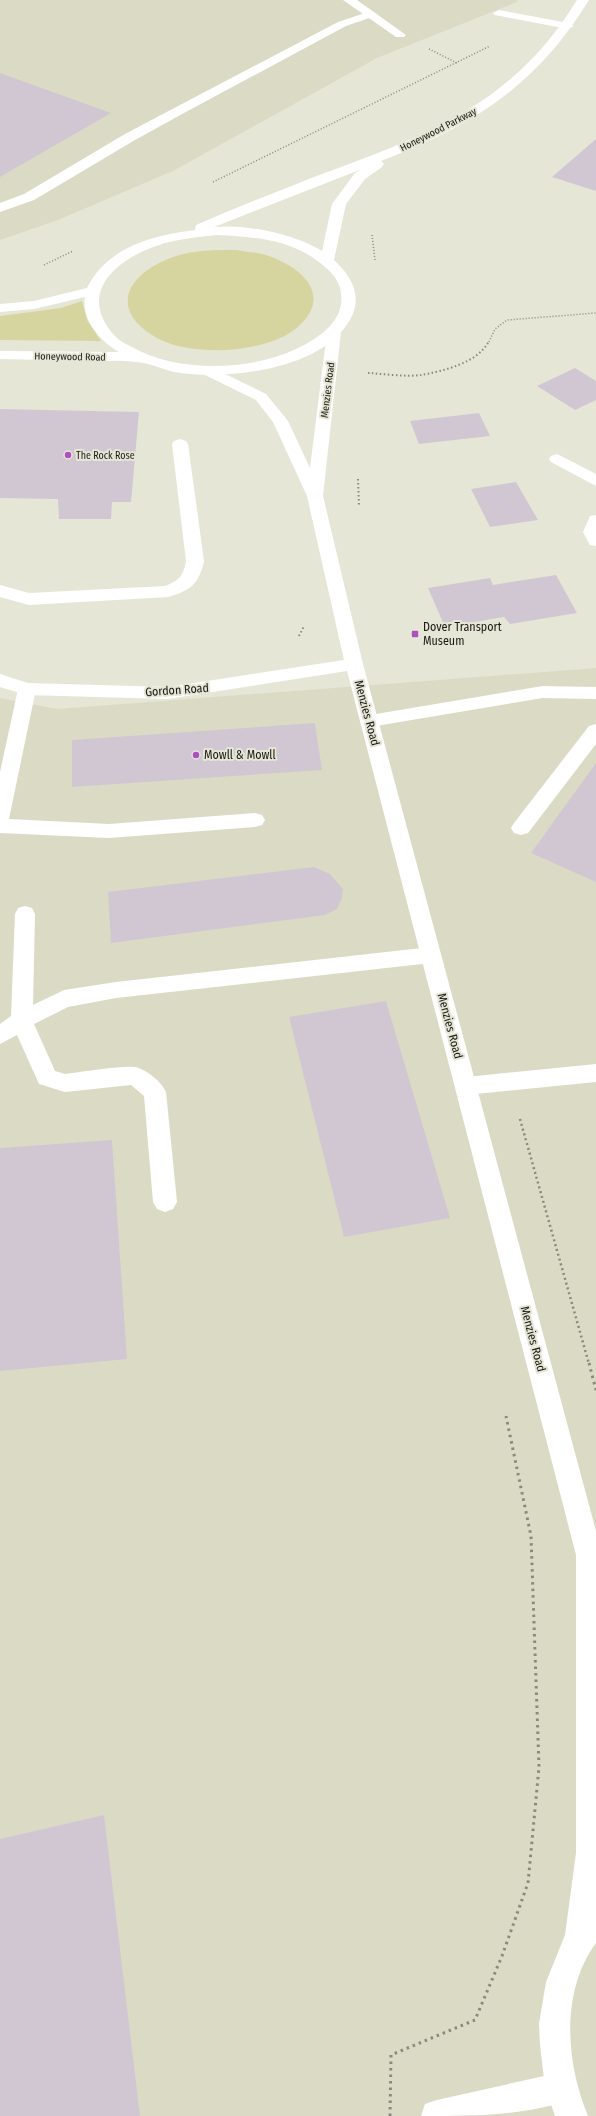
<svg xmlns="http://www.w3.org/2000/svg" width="596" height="2116" viewBox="0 0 596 2116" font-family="'Fira Sans Condensed',sans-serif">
	<rect width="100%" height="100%" fill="#e6e6d7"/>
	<g fill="#dbdbc5">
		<path d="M0,0H517V2L377,58L173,171L58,220L0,240Z"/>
		<path d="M596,668V2116H0V698L57,709Z"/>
	</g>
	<g fill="#d6d59f">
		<path d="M236,250C245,252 256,252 266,255C297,265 334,292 300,325C272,353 196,357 161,340C106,312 125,273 176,256C195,250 216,250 236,250Z"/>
		<path d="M82,301L87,320L101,341L0,340V316L61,308Z"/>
	</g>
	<g fill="#d1c7d3">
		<path d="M0,73L111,113L0,177Z"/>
		<path d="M596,139V191L552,177Z"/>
		<path d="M575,368L596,381V400L575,410L537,386Z"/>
		<path d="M0,409L139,412L131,502H112L111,519H59L58,499L0,498Z"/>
		<path d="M479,413L490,436L419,444L410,421Z"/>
		<path d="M516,482L538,520L490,527L471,489Z"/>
		<path d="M556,575L577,613L510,624L504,617L445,627L428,588L490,578L493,585Z"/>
		<path d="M315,723L322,770L72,787V740Z"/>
		<path d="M596,763V882L531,853Z"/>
		<path d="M314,867L330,874L343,889L342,898L337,909L325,915L111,943L108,892Z"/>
		<path d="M386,1001L450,1218L344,1237L289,1017Z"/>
		<path d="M112,1140L127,1359L0,1371V1148Z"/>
		<path d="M104,1815L140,2116H0V1839Z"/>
	</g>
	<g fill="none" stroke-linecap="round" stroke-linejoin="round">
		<g stroke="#89897e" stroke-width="1.5" stroke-dasharray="1 2" stroke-linecap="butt">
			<path d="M429,49L457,63"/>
			<path d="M213,182L490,46"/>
			<path d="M372,235L375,260"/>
			<path d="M44,265L73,251"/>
			<path d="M489,342L495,329L507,320L596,313"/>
		</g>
		<g stroke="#89897e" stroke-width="2" stroke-dasharray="1.5 2.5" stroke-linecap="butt">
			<path d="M368,373C385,374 405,377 421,375C443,371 478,363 489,341"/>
			<path d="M358,479L359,506"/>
			<path d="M299,636L304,626"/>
		</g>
		<path stroke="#89897e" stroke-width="2.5" stroke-dasharray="2 3" stroke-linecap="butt" d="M520,1119L589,1364"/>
		<g stroke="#89897e" stroke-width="3" stroke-dasharray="2.5 4" stroke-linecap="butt">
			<path d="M589,1363L596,1390"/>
			<path d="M390,2116L391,2055L475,2020L502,1956L528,1883L539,1767L531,1536L506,1416"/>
		</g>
		<g fill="#fff" fill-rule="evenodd">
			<path d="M499,10L568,23L574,26L568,29L495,15L493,13Z"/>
			<path d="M371,11L377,14L375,16L346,26L184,113L135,140L34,200L0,212V203L24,194L125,134L338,22Z"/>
			<path d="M180,439L186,441L188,444L204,561C199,584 190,591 168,597L29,605L0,597V585L29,593L165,586C180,580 183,576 186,561L172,444L174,441Z"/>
			<path d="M27,683L33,685L36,689L9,819L109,824L255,813L262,815L265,820L262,825L255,827L109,838L0,833V772L18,689L21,685Z"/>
			<path d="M543,686L596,687V699L543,698L370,727L363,726L361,721L363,716L370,715Z"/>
			<path d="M596,724V744L528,833L521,835L514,833L511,828L514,823L589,726Z"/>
			<path d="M25,906L32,908L35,914L33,1005L64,990L116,982L431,947L438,949L441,955L438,961L431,963L116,998L68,1007L34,1024L55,1071L65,1074C79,1072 125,1065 136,1067C148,1071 161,1081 166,1092L177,1202L173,1209L165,1212L157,1209L153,1202L144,1096L131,1085L65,1092L39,1084L17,1035L0,1044V1024L11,1016L15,914L18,908Z"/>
			<path d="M596,1064V1082L466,1095L458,1093L455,1086L458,1079L466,1077Z"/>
			<path d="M562,2072L573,2077L578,2088L573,2099C525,2116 472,2116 421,2116L425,2104L437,2100Z"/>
		</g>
		<g fill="#fff" fill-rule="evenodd">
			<path d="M343,0H357L406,35L404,37H396Z"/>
			<path d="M334,328L339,329L341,332L323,496L363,664L596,1531V1943C560,1992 566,2063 588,2116H555L545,2087L540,2045L539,2024L546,1982L565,1935L576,1853V1555L347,671L168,699L27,695L0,687V674L28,683L168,687L344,660L307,496L273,422L256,400L203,374L200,371L203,368H213L266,394L288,421L310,468L327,332L329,329Z"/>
			<path d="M557,454L596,474V486L551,462L549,459L551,456Z"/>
			<path d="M596,515V546L590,545L583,532L590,516Z"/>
		</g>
		<path fill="#fff" fill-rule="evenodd" d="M577,0H589C536,86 474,125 381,161L384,164L382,167L365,179L346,204L334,260C350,275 362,293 352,316C326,370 227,381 174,372C162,369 149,363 136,362C123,360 108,361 94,361C63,360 31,360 0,359V351L119,352C101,342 81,320 85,297L34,309L0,312V304L34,301L87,288C107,247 154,235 195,230L196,225C233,209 271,194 309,179C422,137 511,108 577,0ZM362,169L355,173L332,204L322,251C294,234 247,224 214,227ZM218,235C257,237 295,240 325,267C337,277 343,288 341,304C338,326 315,340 296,349C250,371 177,373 132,347C128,345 121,342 117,338C76,297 112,261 156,246C176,239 197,237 218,235Z"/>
	</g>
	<g fill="#ad51bc" stroke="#e6e6d7" stroke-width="1.5">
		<circle cx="68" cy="455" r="4"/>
		<rect x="411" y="630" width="8" height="8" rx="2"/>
		<circle cx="196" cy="755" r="4"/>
	</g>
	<g text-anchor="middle" stroke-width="4" stroke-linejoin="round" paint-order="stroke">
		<g font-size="10" fill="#1a1a14" stroke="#e6e6d7">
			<text transform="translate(438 129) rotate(-27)" y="4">Honeywood Parkway</text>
			<text transform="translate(70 356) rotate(1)" y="4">Honeywood Road</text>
			<text transform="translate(327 390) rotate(-83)" y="4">Menzies Road</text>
		</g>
		<g font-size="10" fill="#1a1a14" stroke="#e6e6d7" text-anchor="start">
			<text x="76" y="459">The Rock Rose</text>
		</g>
		<g font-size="12" fill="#1a1a14" stroke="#e6e6d7" text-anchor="start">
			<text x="423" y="631">Dover Transport<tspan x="423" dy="14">Museum</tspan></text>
			<text x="204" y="759">Mowll &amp; Mowll</text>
		</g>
		<g font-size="12" fill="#1a1a14" stroke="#e6e6d7">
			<text transform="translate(177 690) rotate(-4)" y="4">Gordon Road</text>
			<text transform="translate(367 713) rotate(75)" y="4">Menzies Road</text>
			<text transform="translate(450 1026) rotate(75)" y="4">Menzies Road</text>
			<text transform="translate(533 1339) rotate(75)" y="4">Menzies Road</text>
		</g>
	</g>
</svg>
